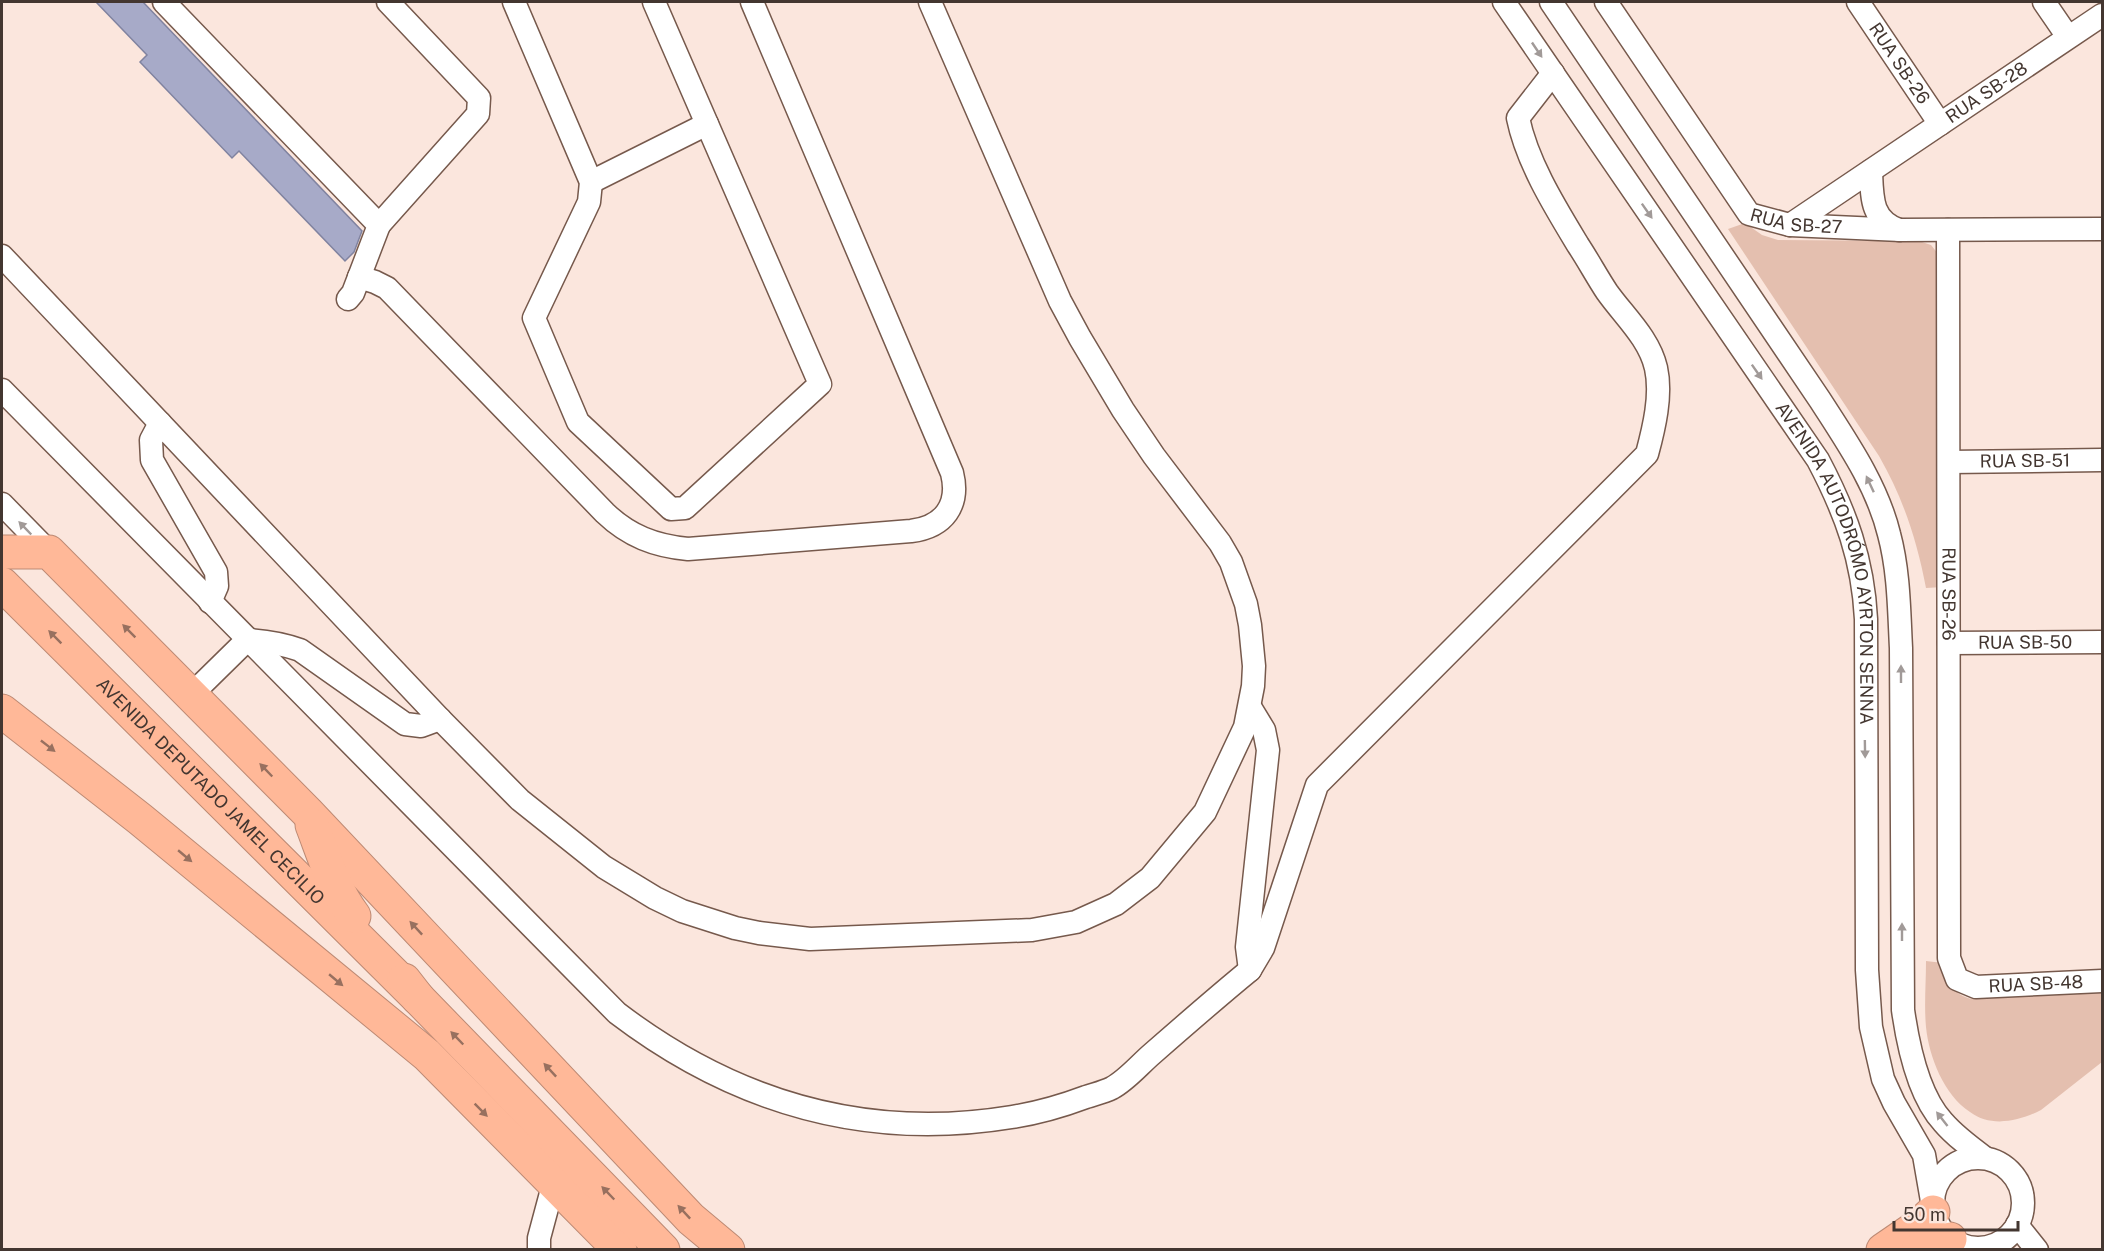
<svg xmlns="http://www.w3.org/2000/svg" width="2104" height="1251" viewBox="0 0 2104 1251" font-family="'Public Sans',sans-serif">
	<rect width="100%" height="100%" fill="#fbe6dd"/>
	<g fill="#e4bfaf">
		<path d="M1745,223L1762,235L1778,240L1919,241L1931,245L1939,255L1943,587L1926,588C1917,540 1903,498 1879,456L1728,229Z"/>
		<path d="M1926,961L1943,963C1950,981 1950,993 1971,999L2102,993V1062L2041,1110C2020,1121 1991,1128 1970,1112C1944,1095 1929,1057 1926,1027C1924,1005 1926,983 1926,961Z"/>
	</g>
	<path fill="#a7aac8" stroke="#8083a0" stroke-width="1.5" d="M96,2H143L362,231L354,252L345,261L239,151L232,158L140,62L147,55Z"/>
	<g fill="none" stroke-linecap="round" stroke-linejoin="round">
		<g stroke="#76594c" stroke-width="25">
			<g id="minor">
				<path d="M164,2L379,225L353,293L348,299"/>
				<path d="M514,2L591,182L589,202L534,318L578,422L671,509L685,508L820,384L654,2"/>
				<path id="s1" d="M1504,2L1818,460C1846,513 1863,560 1866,619L1867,970L1871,1027L1883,1079L1894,1103L1924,1155L1932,1201"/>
				<path d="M1551,2L1820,400C1847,442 1877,485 1889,534C1899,571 1899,610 1901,648L1903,1010C1908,1045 1918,1095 1943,1122C1955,1136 1970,1147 1985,1158"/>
				<path id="s2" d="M1606,2L1749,214L1790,225L1901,230L2102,229"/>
				<path id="s3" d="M1858,2L1940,124"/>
				<path d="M2044,2L2068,37"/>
				<path d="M1871,171C1872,198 1871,220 1899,230"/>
				<path d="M591,182L707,124"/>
				<path d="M379,225L478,114L479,98L388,2"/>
				<path id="s4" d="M1790,225L2102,15"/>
				<path id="s5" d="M1948,230L1949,958L1957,979L1976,987L2102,981"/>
				<path d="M2,256L440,719L520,800L604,867L655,898L682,911L735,928L759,933L810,939L1032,930L1076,922L1116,904L1150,878L1205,812L1245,727L1253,686L1254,666L1250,625L1246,604L1231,562L1220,543L1154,456L1123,410L1080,338L1060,301L930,2"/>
				<path d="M359,277L375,282L387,288L605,513C629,536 655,546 688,549L911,531C944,527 960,505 952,473L752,2"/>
				<path d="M2,390L617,1013C734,1102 866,1141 1012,1117C1038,1113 1062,1106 1086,1097C1095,1094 1104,1092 1112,1088C1127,1080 1140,1064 1153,1053C1185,1025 1217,997 1250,970L1263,948L1317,785L1647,454C1654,428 1662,395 1656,368C1649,338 1624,316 1607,292C1597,277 1588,260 1578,245C1555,207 1527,162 1518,118L1553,73"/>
				<path d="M160,423L151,440L152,460L216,572L217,586L210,602"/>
				<path id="s6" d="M1949,462L2102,460"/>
				<path d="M2,504L49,552"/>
				<path id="s7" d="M1949,643L2102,642"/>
				<path d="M192,694L247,640C266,641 283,644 300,650L405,724L421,726L440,719"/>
				<path d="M1250,970L1247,947L1268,750L1264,730L1250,707"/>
				<circle cx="1978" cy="1203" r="45"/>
				<path d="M2017,1225L2037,1250"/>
				<path d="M539,1250V1238L554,1182"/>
			</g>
		</g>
		<g stroke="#bd8a74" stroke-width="35">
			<g id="highway">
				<path d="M2,552H49L307,812L691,1219L728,1250"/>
				<path id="s8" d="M2,584L418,998"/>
				<path d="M2,711L140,819L427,1055L620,1250"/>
				<path d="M312,825C324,856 333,888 354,916"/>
				<path d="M404,980L418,998L663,1250"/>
				<path d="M1883,1250L1918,1226L1933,1212"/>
				<path d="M1918,1250L1933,1243L1950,1239"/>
			</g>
		</g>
		<use href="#minor" stroke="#fff" stroke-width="22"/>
		<use href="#highway" stroke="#ffb898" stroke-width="33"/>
	</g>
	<defs><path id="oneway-solid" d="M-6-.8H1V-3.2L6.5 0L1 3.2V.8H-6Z" transform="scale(1.5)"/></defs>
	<g fill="#a19a98">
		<use href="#oneway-solid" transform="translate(1537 50) rotate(56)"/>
		<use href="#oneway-solid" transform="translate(1647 211) rotate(55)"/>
		<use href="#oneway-solid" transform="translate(1757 372) rotate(55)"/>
		<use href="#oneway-solid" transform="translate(1870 484) rotate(-115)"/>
		<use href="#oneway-solid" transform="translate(25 528) rotate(-134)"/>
		<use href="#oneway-solid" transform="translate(1901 674) rotate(-90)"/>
		<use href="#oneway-solid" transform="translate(1865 749) rotate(89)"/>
		<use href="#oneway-solid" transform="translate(1902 932) rotate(-90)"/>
		<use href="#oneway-solid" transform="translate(1942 1119) rotate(-128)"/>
	</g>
	<g fill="#98705f">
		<use href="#oneway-solid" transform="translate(129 631) rotate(-135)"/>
		<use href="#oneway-solid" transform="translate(55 637) rotate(-135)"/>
		<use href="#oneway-solid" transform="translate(48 746) rotate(38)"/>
		<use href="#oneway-solid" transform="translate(266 770) rotate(-134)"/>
		<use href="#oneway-solid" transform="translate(185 856) rotate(40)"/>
		<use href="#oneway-solid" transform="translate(416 928) rotate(-133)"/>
		<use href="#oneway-solid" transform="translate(336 980) rotate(40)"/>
		<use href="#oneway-solid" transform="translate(457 1038) rotate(-134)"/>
		<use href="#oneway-solid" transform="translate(550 1070) rotate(-133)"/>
		<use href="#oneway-solid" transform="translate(481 1110) rotate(45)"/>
		<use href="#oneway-solid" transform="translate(608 1193) rotate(-134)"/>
		<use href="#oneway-solid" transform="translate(684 1212) rotate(-133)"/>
	</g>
	<g text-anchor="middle" stroke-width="6" stroke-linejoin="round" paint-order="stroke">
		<g font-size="18" fill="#433630" stroke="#fbe6dd">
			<text dy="6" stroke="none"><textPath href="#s3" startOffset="74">RUA SB-26</textPath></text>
			<text dy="6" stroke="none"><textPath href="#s4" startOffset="237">RUA SB-28</textPath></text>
			<text dy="6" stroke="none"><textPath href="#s2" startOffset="304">RUA SB-27</textPath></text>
			<text dy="6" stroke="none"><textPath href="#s6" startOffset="76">RUA SB-51</textPath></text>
			<text dy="6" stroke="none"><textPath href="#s1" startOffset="658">AVENIDA AUTODRÓMO AYRTON SENNA</textPath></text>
			<text dy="6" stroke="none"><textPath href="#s5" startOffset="364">RUA SB-26</textPath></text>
			<text dy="6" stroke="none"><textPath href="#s7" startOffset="76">RUA SB-50</textPath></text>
			<text dy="6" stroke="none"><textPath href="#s8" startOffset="294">AVENIDA DEPUTADO JAMEL CECILIO</textPath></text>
			<text dy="6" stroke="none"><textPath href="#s5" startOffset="831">RUA SB-48</textPath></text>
		</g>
	</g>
	<rect width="2104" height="1251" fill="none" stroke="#433630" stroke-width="6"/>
	<path d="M1894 1221v9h124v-9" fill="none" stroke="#433630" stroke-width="3"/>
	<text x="1903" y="1221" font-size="18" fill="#433630" stroke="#fbe6dd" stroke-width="4.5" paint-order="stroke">50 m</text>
</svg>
